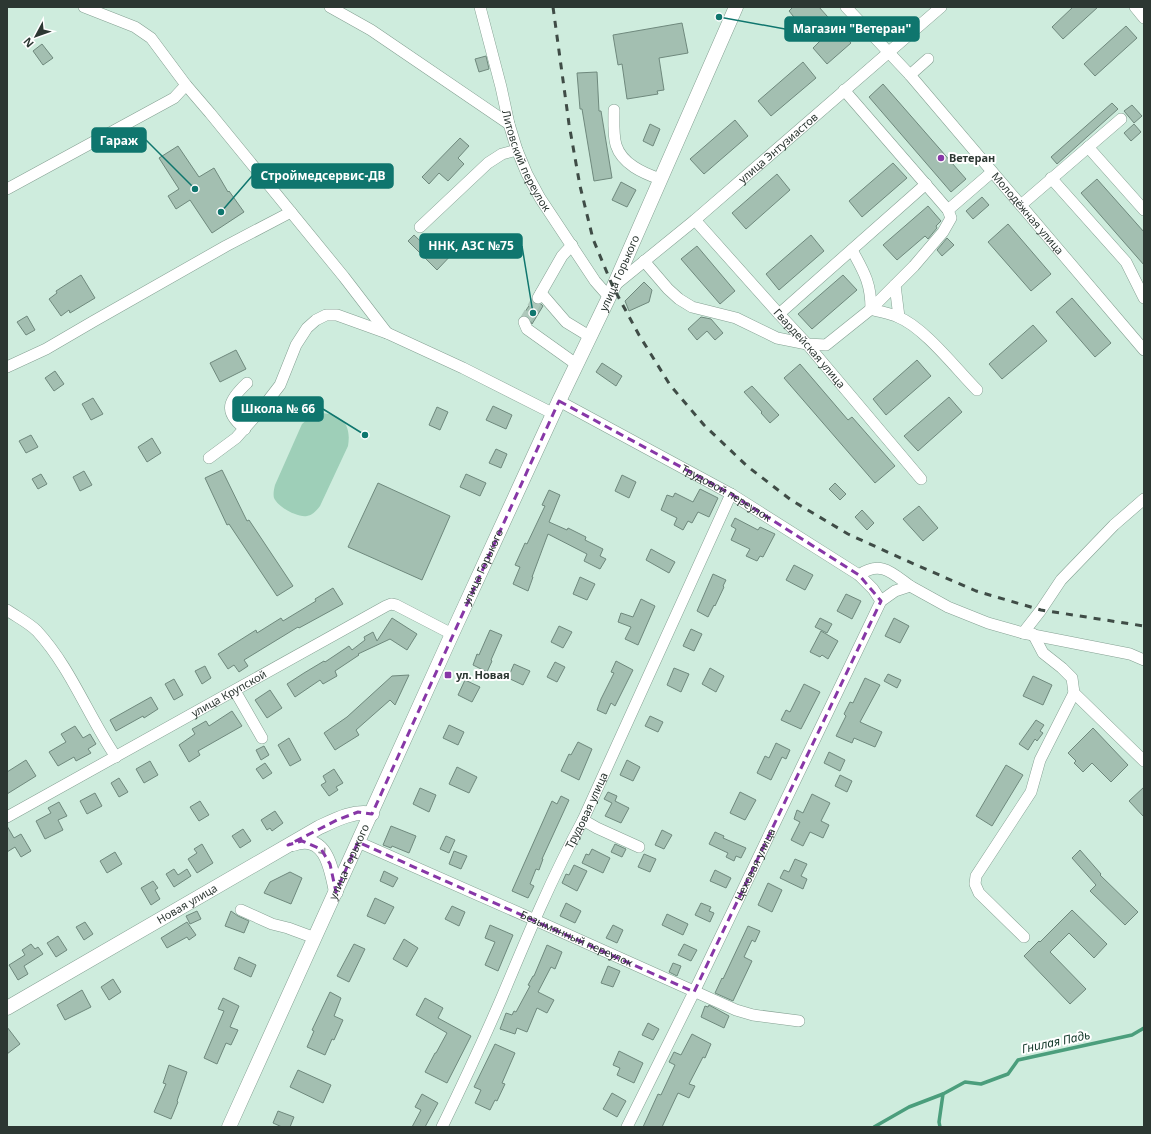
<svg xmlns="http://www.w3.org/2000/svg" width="1151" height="1134" viewBox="0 0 1151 1134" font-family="'Noto Sans',sans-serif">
	<rect width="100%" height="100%" fill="#ceecdd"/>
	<path fill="#9ecfb8" d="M317,413C340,413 352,422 348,446L320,506C317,510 313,515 307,516C298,518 278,507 274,498C273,494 274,489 275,485L302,424L309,418Z"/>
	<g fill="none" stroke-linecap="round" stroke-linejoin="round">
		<g stroke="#4b9e7c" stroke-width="3.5">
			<path d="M874,1127L909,1107L943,1094"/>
			<path d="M940,1127L939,1122L943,1094L965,1082L981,1084L1008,1074L1018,1060L1132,1035L1144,1028"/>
		</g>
	</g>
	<g fill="#a3bfb1" stroke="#6f897d">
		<path d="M793,7H819L851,43L827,64L813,48L820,41L805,24L802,27L789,11Z"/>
		<path d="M1073,7H1098L1063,39L1052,27Z"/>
		<path d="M682,23L688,53L659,58L664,90L657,91L658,94L627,99L622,64L618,65L613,35Z"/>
		<path d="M1126,26L1137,38L1095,76L1084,64Z"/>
		<path d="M42,44L53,58L43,65L33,51Z"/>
		<path d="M486,56L489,69L479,72L475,59Z"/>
		<path d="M803,62L816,78L771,116L758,101Z"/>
		<path d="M597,72L599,111H601L612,178L594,181L582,109H580L577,73Z"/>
		<path d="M883,84L966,179L951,192L869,97Z"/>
		<path d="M1112,103L1118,109L1057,164L1051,157Z"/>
		<path d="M1132,105L1142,116L1134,123L1124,111Z"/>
		<path d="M735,120L748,136L704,174L690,159Z"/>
		<path d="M650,124L660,129L653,146L643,141Z"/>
		<path d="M1134,124L1141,132L1131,141L1124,133Z"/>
		<path d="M460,138L469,146L458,158L464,164L448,181L439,173L429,184L422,177Z"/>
		<path d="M178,146L199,177L214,168L228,192L229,191L244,212L212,233L190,200L176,209L168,196L179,189L159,158Z"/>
		<path d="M893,163L907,178L862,217L849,201Z"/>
		<path d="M777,174L790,190L746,229L732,213Z"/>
		<path d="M1097,179L1144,232V265L1081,193Z"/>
		<path d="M621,182L636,190L627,207L612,200Z"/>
		<path d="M982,197L989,205L973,219L966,211Z"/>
		<path d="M928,206L941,221L936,226L937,228L928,239L925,236L897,260L883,245Z"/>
		<path d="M1008,224L1051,274L1031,291L988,242Z"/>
		<path d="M414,235L435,255L446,242L456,250L437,270L408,241Z"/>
		<path d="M811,235L824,251L779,290L766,274Z"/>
		<path d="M947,238L954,245L942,256L937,250Z"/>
		<path d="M697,246L735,291L720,304L681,259Z"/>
		<path d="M81,275L95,298L70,313L69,310L61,316L49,299L57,293L56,291Z"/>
		<path d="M843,275L857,290L812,329L798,314Z"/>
		<path d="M644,282L652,290L649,302L629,311L625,301Z"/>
		<path d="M1072,298L1111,343L1095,357L1056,312Z"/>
		<path d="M532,301L535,304H541L543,306L532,324L528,317L523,315Z"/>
		<path d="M27,316L35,330L26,335L17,322Z"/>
		<path d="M701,317L711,319L723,333L715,340L707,331L697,340L688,329Z"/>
		<path d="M1033,325L1047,341L1002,379L989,364Z"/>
		<path d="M236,350L246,369L220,382L210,363Z"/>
		<path d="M917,360L931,376L886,415L873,399Z"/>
		<path d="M602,363L622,376L616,386L596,372Z"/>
		<path d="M800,364L848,420L852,417L895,466L875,483L784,378Z"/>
		<path d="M55,371L64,384L54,391L45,378Z"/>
		<path d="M752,386L779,415L770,423L761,413L762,412L744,392Z"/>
		<path d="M949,397L962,412L918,451L904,436Z"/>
		<path d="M93,398L103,414L91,420L82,404Z"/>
		<path d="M493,406L512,415L506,429L486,420Z"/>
		<path d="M437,407L448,412L440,430L429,425Z"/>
		<path d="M31,435L38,447L26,453L19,441Z"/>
		<path d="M152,438L161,453L147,462L138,447Z"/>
		<path d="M496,449L507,454L501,468L489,463Z"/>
		<path d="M222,470L247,521L249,520L293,586L277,596L229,524L227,525L205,478Z"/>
		<path d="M84,471L92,485L80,491L73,477Z"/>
		<path d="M41,474L47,484L38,489L32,479Z"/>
		<path d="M466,474L486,483L480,496L460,487Z"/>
		<path d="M622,475L636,482L629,498L615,491Z"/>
		<path d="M378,483L450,516L422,580L348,547Z"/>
		<path d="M835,483L846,494L840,500L829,489Z"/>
		<path d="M700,489L718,498L709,517L698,512L692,523L688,521L683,530L674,525L677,518L661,510L667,495L673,497L675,493L693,502Z"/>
		<path d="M549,490L560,495L549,522L567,530L568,528L586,537L585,540L603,549L600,556L606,559L600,569L584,561L587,554L548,534L532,577H533L528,591L513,584L520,567L515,565L525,543L527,544L545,506L542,505Z"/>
		<path d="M919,506L938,528L923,541L903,519Z"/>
		<path d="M862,510L874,523L867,530L855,517Z"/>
		<path d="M735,518L758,530L760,527L775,534L763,557L760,556L757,561L746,556L750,549L731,540L736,529L731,526Z"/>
		<path d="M651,549L675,562L669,573L646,560Z"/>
		<path d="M794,565L813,575L805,590L786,580Z"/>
		<path d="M713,574L726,580L723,586L724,587L715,606L714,605L708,617L697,611Z"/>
		<path d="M580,577L595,584L587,600L573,594Z"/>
		<path d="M333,588L343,604L299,628L298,627L244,660L248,666L239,672L234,665L228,669L218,654L256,630L257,633L281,618L283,621L316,601L315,599Z"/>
		<path d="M846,594L861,601L852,619L837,611Z"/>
		<path d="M641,599L655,606L638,645L625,639L631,627L618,622L621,613L633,617Z"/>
		<path d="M392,618L417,634L407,650L390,639L358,654L359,655L335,671L337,676L323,684L320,680L295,697L287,684L304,673L324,661L325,662L349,646L352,650L365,640L364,637L373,632L377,641Z"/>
		<path d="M820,618L832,624L827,633L815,627Z"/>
		<path d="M894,618L909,626L900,643L885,636Z"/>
		<path d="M559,626L572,632L563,648L551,642Z"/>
		<path d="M691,629L702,634L694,651L683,646Z"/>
		<path d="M490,630L502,635L491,660L492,661L487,672L473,665L477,654L479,655Z"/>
		<path d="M821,631L838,641L828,659L822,655L820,657L810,652Z"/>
		<path d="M616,661L633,670L615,706L611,703L606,714L597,710L601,699L614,673L611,672Z"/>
		<path d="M555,662L565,667L557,682L547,677Z"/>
		<path d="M514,664L530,671L523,685L508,678Z"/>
		<path d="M205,666L211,678L202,684L195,671Z"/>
		<path d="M674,668L689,674L681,692L667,685Z"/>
		<path d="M710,668L724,676L716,692L702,684Z"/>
		<path d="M888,674L901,680L897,688L884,681Z"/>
		<path d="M409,675L395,705L390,700L356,730L359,735L335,750L324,733L347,717L392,676Z"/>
		<path d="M1033,676L1052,685L1043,705L1023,696Z"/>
		<path d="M865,678L880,685L860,722L882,732L875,747L854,738L852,743L836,736L846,716L844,714L850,702L853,703Z"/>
		<path d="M174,679L183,695L174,700L165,684Z"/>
		<path d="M465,680L480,687L472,702L458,695Z"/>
		<path d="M804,684L820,692L801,729L781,720L786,710L790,712Z"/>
		<path d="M270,690L282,708L267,718L255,700Z"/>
		<path d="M151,697L158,709L144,718L143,716L116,731L110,720Z"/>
		<path d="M232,711L242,726L198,751L200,755L189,762L179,745L195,734L192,729L206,721L209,726Z"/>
		<path d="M650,716L663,722L658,732L645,726Z"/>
		<path d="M1036,720L1044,725L1040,731L1043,733L1037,741L1035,739L1028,750L1019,744Z"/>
		<path d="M449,725L464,732L458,745L443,738Z"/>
		<path d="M75,726L83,738L90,734L96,744L88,749L91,753L76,761L74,757L58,766L49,752L66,742L61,734Z"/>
		<path d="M1093,728L1128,765L1111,782L1092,763L1083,772L1074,763L1076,761L1068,753Z"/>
		<path d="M289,738L301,760L290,766L278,745Z"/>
		<path d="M578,742L592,749L579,780L561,771L569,754L571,755Z"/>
		<path d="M776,743L790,750L786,759L782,757L771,780L757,773L765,756L769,758Z"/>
		<path d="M264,746L269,755L261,760L256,750Z"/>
		<path d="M829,752L845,760L840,771L824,763Z"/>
		<path d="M26,760L36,776L7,794V772Z"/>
		<path d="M627,760L640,767L633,781L620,775Z"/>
		<path d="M150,761L158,775L144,783L136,769Z"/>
		<path d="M265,763L272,773L263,779L256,769Z"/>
		<path d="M1006,765L1023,775L992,826L976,816Z"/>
		<path d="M457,767L477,777L469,793L449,784Z"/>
		<path d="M334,769L343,783L336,787L338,790L329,796L321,785L326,782L323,776Z"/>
		<path d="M840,775L852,781L847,792L835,786Z"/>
		<path d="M119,778L128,792L119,797L111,783Z"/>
		<path d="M1144,787V817L1129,801Z"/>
		<path d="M420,788L436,795L429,812L413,804Z"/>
		<path d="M608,792L617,796L615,801L629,808L621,823L605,816L612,803L604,799Z"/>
		<path d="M740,792L756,800L745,820L730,813Z"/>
		<path d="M95,793L102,806L87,814L80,801Z"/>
		<path d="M812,794L830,803L821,821L829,825L823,838L810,832L803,846L791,840L800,822L794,819L797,810L803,813Z"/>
		<path d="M561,796L569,800L542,859H543L539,870L536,869L530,884L534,886L528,898L512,891L552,801L557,804Z"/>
		<path d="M200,801L209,815L199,821L190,807Z"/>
		<path d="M59,802L67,816L58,820L63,830L45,839L36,821L51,813L48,808Z"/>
		<path d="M275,811L283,823L272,831L270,828L267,830L261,820Z"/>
		<path d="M7,826L14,838L21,834L31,851L21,857L15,847L7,852Z"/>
		<path d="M391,826L416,836L409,853L392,846L391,848L383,845Z"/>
		<path d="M243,829L251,841L240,848L232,836Z"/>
		<path d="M662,830L672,835L664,849L655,845Z"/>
		<path d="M715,832L724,836L723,838L746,848L741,858L736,856L734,861L726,857L728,853L709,844Z"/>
		<path d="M446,836L455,840L449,853L440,849Z"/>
		<path d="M202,844L213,863L197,873L188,859L197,853L194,849Z"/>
		<path d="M615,844L626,849L622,857L611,852Z"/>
		<path d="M592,849L610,858L603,873L582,863L586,854L589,855Z"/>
		<path d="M1080,850L1101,874L1100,875L1138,912L1125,925L1090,891L1096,885L1072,858Z"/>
		<path d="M454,851L467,856L461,869L449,864Z"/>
		<path d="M115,852L122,864L107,873L100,861Z"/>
		<path d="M644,854L656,859L650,872L638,867Z"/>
		<path d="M795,859L807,864L801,876L807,879L803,889L780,878L784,870L789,872Z"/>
		<path d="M574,865L587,871L577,891L562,883L566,874L569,875Z"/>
		<path d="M174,869L178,875L187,869L191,876L174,887L166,874Z"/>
		<path d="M715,870L731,878L726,888L710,881Z"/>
		<path d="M384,871L398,878L393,887L380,881Z"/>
		<path d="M290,872L302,878L291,904L264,893L270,882Z"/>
		<path d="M153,881L158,888L155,890L160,899L151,905L141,888Z"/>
		<path d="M768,883L782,890L772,912L758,905Z"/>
		<path d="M375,898L394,907L385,924L367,916Z"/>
		<path d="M566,903L581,911L575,923L560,916Z"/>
		<path d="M701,903L711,907L709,911L714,913L710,922L695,915Z"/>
		<path d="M452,906L465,912L459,926L445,919Z"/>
		<path d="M1072,910L1107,944L1094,958L1069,933L1050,952L1086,989L1070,1004L1024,956L1039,941L1040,942Z"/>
		<path d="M197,911L201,919L190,924L186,916Z"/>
		<path d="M231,911L238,916L249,921L244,933L225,926Z"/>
		<path d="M667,914L688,924L683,935L662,925Z"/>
		<path d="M85,922L93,934L84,940L76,927Z"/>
		<path d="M187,922L196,935L189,940L187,937L167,948L161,938Z"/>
		<path d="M490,925L513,935L498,971L485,965L495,942L485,938Z"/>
		<path d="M613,925L623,930L617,943L606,938Z"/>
		<path d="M748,926L760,931L755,942L752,940L744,957L752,961L733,1001L715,993L722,978L723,979Z"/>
		<path d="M58,936L67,950L56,957L47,943Z"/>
		<path d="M404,939L418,948L407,967L393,959Z"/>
		<path d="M31,944L35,949L38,947L43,954L24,966L28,974L18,980L9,965L25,955L22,950Z"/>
		<path d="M354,944L365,949L349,982L337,976Z"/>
		<path d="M684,944L697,950L691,961L678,955Z"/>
		<path d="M547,945L562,952L555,969L551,967L538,992L554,1000L547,1013L537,1008L527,1032L517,1028L515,1034L500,1029L506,1013L512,1015L514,1011L516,1012L530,986L528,985L533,976H534Z"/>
		<path d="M239,957L256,965L251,977L234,969Z"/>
		<path d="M673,963L681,966L677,976L669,972Z"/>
		<path d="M608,966L620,971L613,987L601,983Z"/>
		<path d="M113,979L121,992L109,1000L101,987Z"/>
		<path d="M82,990L91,1007L65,1020L57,1005Z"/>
		<path d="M330,992L341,998L334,1016L343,1020L334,1040L332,1039L325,1055L307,1047L314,1031L312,1030Z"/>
		<path d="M223,998L239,1006L230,1027L238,1030L231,1045L226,1043L217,1064L204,1058L224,1011L218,1009Z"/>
		<path d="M425,998L443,1008L438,1018L471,1036L447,1083L425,1072L435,1053H436L447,1033L416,1015Z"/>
		<path d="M709,1005L729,1016L724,1028L701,1017L705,1006L708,1007Z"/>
		<path d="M648,1023L659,1029L653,1040L642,1035Z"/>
		<path d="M7,1027L20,1044L7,1054Z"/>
		<path d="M692,1034L711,1044L705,1058L703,1057L689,1084L695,1086L689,1098L678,1093L662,1127H643L658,1094L661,1095L675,1065L669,1062L674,1052L681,1055Z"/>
		<path d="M495,1044L515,1053L502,1083L505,1084L497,1101L495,1100L490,1110L475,1103L481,1090L474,1087Z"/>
		<path d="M619,1051L643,1063L634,1083L617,1075L620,1068L613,1065Z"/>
		<path d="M169,1065L187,1072L177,1101L178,1102L171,1119L154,1112L166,1084L163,1083Z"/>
		<path d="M298,1070L331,1085L323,1103L290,1087Z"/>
		<path d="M612,1093L626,1101L617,1117L603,1109Z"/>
		<path d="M422,1094L438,1103L425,1127H412L421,1110L415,1107Z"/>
		<path d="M278,1111L294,1117L290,1127H282L273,1123Z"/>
	</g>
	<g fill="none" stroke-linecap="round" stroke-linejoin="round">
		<path stroke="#aec8bb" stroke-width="11" stroke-dasharray="11 5.5" stroke-linecap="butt" d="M524,322L538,298"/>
		<g stroke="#84a092" stroke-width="12">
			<g id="minor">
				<path d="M84,7L135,27L151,38L186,85L210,113L344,277L387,333"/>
				<path d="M330,7L371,30L509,124"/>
				<path id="s1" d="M480,7L501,87L509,124L517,150L527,174L540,198L595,281L609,297"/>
				<path id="s2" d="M846,7L910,75L1144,350"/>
				<path d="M1135,7L1144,18"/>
				<path d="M910,75L928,59"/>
				<path d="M844,90L948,210L992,172"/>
				<path d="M614,110C614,121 613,135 616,145C622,164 643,173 660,179"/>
				<path d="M1088,147L1144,210"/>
				<path d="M1051,178L1126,262L1144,298"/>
				<path d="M7,189L174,98L186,85"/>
				<path d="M1021,205L1121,119"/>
				<path id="s3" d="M695,220L779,314L807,344L921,479"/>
				<path d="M420,227L488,163L502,154L517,150"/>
				<path d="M852,250C864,272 871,283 871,309C880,312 890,313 898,317C924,327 957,370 977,390"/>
				<path d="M644,261L668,289L679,299L692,307L736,318L777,338L807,344L826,345L871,309L914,266L943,232L951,218L948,210"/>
				<path id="s4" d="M615,285L695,220L941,7"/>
				<path d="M895,285L899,317"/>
				<path d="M541,293L566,322L589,336"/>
				<path d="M538,298L562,256L572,245"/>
				<path d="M779,314L926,184"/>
				<path d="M524,322L527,329L576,364"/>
				<path d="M7,367L46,349L94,321L226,246L291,212"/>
				<path id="s5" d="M559,401L731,494L859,575L873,589L881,601"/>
				<path d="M245,429C222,411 229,400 247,383"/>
				<path d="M209,458L236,438L260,411L280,385L296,345L307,328L316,320L326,315H337L387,333L463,368L554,414"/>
				<path d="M859,575C881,560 892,573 910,586"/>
				<path d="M7,610C17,617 29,623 37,631C71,668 88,716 116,757"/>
				<path d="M1023,633L1041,610L1061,580L1114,525L1144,499"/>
				<path d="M1033,634L1043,653L1062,668L1072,678L1074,693L1144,761"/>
				<path d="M235,691L262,738"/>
				<path id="s6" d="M7,817L386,606L391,604L396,605L452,634"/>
				<path d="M583,820L597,828L639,847"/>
				<path id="s7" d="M358,842L535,920L736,1010L753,1015L799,1021"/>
				<path d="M241,910L272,924L288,928L315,938"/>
				<path d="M1024,937L979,893L975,884L976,876L1031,792L1040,760L1074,693"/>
				<path id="s8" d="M442,1127C463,1084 483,1041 502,997C527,937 552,877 583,820L731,494"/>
				<path id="s9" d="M627,1127L694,992L881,601L895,591L910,586L948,607L988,623L1023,633L1130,654L1144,660"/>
			</g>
		</g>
		<g stroke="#84a092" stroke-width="15">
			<g id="major">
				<path d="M293,844C326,833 331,867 336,892"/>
				<path id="s10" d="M7,1008L318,828C335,820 353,810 372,814"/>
				<path id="s11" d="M229,1127L452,634L559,401L609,297L736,7"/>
			</g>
		</g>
		<use href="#minor" stroke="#fff" stroke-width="11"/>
		<use href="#major" stroke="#fff" stroke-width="14"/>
		<path stroke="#3f4c46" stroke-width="3" stroke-dasharray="7 7" stroke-linecap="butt" d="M553,7L569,124L580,186L593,239L613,287L639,335L670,385L704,425L747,466L791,500L848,534L905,560L976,591L1041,610L1144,626"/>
	</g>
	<defs><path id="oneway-chevron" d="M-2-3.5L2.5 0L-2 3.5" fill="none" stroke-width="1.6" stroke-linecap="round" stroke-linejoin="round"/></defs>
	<use stroke="#969b98" href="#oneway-chevron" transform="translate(323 852) rotate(55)"/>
	<path fill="none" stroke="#8737a7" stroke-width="3" stroke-dasharray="8 5" stroke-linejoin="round" d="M559,401L731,494L859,575L881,601L694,992L358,842L336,892L330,864L321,849L302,841L288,845L337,820L358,812L372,814Z"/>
	<g fill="#8737a7" stroke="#fff" stroke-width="1.5">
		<circle cx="941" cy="158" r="4"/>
		<rect x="444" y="671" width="8" height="8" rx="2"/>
	</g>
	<g text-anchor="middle" stroke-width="4" stroke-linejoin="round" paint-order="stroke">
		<g font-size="11" fill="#2c3732" stroke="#fff">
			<text dy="4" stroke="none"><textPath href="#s4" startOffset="213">улица Энтузиастов</textPath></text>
			<text dy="4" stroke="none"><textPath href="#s1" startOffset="161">Литовский переулок</textPath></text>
			<text dy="4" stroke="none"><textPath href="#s2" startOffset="275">Молодёжная улица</textPath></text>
			<text dy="4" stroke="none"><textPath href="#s11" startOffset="939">улица Горького</textPath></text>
			<text dy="4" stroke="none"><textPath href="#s3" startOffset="172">Гвардейская улица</textPath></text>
			<text dy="4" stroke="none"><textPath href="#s5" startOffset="191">Трудовой переулок</textPath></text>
			<text dy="4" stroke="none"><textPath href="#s11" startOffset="615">улица Горького</textPath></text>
			<text dy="4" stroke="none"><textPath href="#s6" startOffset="254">улица Крупской</textPath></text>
			<text dy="4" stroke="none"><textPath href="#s8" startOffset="348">Трудовая улица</textPath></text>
			<text dy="4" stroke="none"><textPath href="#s11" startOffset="291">улица Горького</textPath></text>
			<text dy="4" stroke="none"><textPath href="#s9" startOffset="292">Цеховая улица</textPath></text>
			<text dy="4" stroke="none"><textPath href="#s10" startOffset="208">Новая улица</textPath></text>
			<text dy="4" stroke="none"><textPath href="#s7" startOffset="239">Безымянный переулок</textPath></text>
		</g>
		<g font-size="11" font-weight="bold" fill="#2c3732" stroke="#fff" text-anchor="start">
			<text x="949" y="162">Ветеран</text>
			<text x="456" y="679">ул. Новая</text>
		</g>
		<g font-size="12" font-style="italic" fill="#13392a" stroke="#fff">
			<text transform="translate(1056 1042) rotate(-12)" y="4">Гнилая Падь</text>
		</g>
	</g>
	<path fill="none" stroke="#0f766e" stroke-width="1.5" d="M719 17L785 29M195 189L146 140M221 212L252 176M533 313L522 246M365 435L323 409"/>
	<g fill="#0f766e" stroke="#fff" stroke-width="1.5">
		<circle cx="719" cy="17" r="4"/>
		<circle cx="195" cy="189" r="4"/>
		<circle cx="221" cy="212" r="4"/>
		<circle cx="533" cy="313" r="4"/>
		<circle cx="365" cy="435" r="4"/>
	</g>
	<g fill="#0f766e" stroke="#0f766e" stroke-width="1.5">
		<rect x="785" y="17" width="134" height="24" rx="4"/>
		<rect x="92" y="128" width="54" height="24" rx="4"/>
		<rect x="252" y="164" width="141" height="24" rx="4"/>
		<rect x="420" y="234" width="102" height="24" rx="4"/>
		<rect x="233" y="397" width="90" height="24" rx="4"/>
	</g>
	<g font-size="12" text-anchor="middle" font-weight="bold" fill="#fff">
		<text x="852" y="33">Магазин "Ветеран"</text>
		<text x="119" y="145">Гараж</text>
		<text x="323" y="180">Строймедсервис-ДВ</text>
		<text x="471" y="250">ННК, АЗС №75</text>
		<text x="278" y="413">Школа № 66</text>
	</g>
	<rect width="1151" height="1134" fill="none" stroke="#2c3732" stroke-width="16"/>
	<g transform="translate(36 36) rotate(229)" stroke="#ffffff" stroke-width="3" paint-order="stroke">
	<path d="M0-3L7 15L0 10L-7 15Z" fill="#2c3732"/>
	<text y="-6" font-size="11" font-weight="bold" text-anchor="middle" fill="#2c3732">N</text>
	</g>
</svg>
